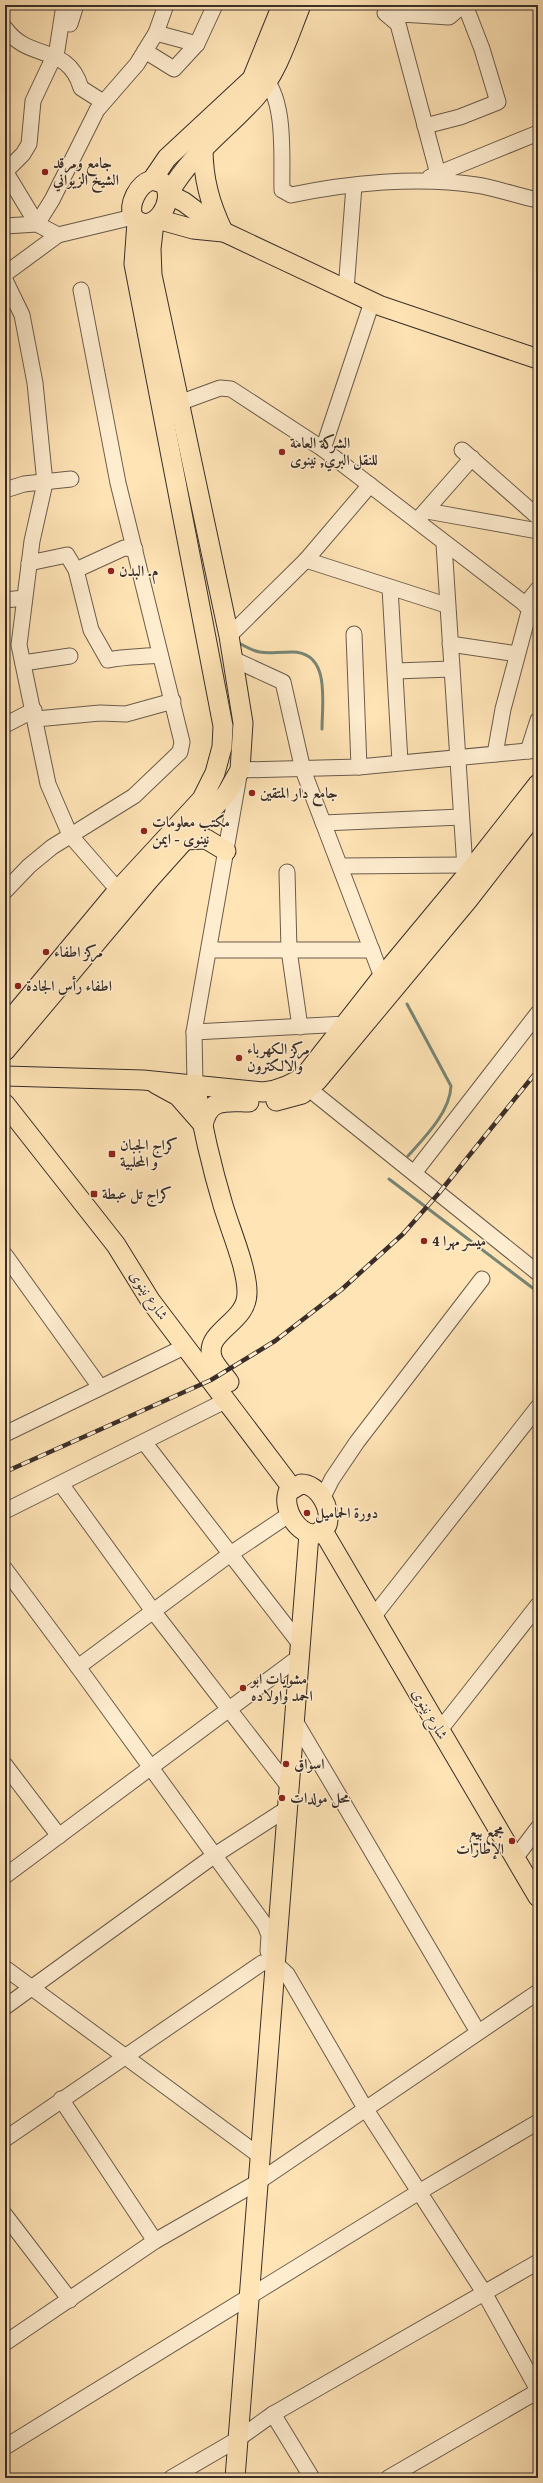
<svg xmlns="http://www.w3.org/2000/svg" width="543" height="2483" viewBox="0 0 543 2483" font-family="'Gentium Book Plus',Amiri,serif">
	<rect width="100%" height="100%" fill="#ffe4b6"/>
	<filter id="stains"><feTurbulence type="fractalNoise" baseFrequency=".005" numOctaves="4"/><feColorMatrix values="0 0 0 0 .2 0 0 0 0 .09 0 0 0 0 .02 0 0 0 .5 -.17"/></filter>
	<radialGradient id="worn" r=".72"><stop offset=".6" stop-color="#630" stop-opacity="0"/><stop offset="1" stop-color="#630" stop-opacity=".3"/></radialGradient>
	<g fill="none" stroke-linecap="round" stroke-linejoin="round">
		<g stroke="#788575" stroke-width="3">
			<path d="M239,643C263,657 266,652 292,652C331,652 322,702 322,729"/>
			<path d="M407,1004L451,1086C450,1112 425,1137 408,1156"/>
			<path d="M389,1179L538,1292"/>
		</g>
		<g stroke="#6b5c4c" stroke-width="17">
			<g id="minor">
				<path d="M70,24L76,5"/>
				<path d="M5,28C29,62 68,43 81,88L103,102"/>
				<path d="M156,33L197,44"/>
				<path d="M145,51L174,69L197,44L215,5"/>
				<path d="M261,74C287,98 281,157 282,190L291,195C348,183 418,176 476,185C497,188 517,196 538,200"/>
				<path d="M425,126L460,117L498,102L482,49L465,5"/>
				<path d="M5,167H10L23,154L29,144L33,101L57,50L64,5"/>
				<path d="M5,171L37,224L52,200L97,110L137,64L156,33L166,5"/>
				<path d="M438,174L398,24L385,13L449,17L463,5"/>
				<path d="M430,177L538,133"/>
				<path d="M5,226L37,224L58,235L5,274"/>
				<path d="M58,235L133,217"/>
				<path d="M5,280L22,315L35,383L45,483L32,541L19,645L48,784L70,835L118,890"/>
				<path d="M346,290L354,186"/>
				<path d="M372,302L323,449L538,614"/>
				<path d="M179,403L220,388L231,389L323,449"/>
				<path d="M462,450L538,517"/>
				<path d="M5,490L24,484L71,479"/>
				<path d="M427,511L538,531"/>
				<path d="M421,516L472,458"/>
				<path d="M444,544L466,884"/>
				<path d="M306,560L446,605"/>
				<path d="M29,563L67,555L76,570L124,548L135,549"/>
				<path d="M76,570L91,630L108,660C125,656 142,657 160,655"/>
				<path d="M390,588L400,762"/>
				<path d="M5,600L24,598"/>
				<path d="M525,605L538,589"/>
				<path d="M354,634L359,767"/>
				<path d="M229,636L306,560L370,485"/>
				<path d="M450,644L517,654"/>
				<path d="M233,659L283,682L303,770L382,977"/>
				<path d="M23,663L70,656"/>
				<path d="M396,671L451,669"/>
				<path d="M36,719L100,713L126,714L173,701"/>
				<path d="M5,725L34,710"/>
				<path d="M528,751L538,720"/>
				<path d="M495,754L503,709L530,608"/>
				<path d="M323,823L461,817"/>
				<path d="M341,866L464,865"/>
				<path d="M287,872L289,950L300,1027"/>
				<path d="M5,891L29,866L52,847L134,796L180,752L182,742L118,483L81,290"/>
				<path d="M209,950H372"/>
				<path d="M194,1032L346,1024"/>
				<path d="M195,1084L194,1032L240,770L359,767L538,750"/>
				<path d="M309,1089L538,1273"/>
				<path d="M414,1173L538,1013"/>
				<path d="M5,1255L100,1387"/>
				<path d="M5,1434L186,1346"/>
				<path d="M144,1442L300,1644"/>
				<path d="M61,1484L153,1611L289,1787"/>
				<path d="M322,1499L332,1479L357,1442L482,1279"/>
				<path d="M5,1511L227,1400"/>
				<path d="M5,1569L78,1667L265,1925L269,1935L268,1951"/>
				<path d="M373,1617L538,1407"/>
				<path d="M78,1667L229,1555L290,1514"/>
				<path d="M294,1719L478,2032"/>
				<path d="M439,1731L538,1605"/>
				<path d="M5,1765L59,1836"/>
				<path d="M516,1857L538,1828"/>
				<path d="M5,1876L299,1657"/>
				<path d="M5,1968L260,2156"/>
				<path d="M5,2007L215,1855L288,1808"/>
				<path d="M61,2099L155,2241"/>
				<path d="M5,2139L262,1963H275L287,1974L365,2108L485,2294L538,2390"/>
				<path d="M5,2215L70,2300"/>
				<path d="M5,2343L155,2241L258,2182L538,1992"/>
				<path d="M273,2414L312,2478"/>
				<path d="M5,2447L419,2192L538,2122"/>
				<path d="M171,2478L238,2439L273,2414L538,2262"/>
				<path d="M388,2478L538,2391"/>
			</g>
		</g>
		<g stroke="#3a2e29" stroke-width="21">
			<g id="major">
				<path d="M203,148C203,179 210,204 223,231"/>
				<path d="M152,180L167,158L252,79L282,5"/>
				<path d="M152,180L163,183C178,200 152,239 133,217C128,204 138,184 152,180Z"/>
				<path d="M169,193C191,154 226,130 255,98C278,72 288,37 301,5"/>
				<path d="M168,194L184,202L224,232L381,306L538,359"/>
				<path d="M157,219L193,229L223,232"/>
				<path d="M184,840L206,839L226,851"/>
				<path d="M5,1026L118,890L202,799L215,773L222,747L223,726L134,264L137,222"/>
				<path d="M5,1051L149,880L227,793L240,770L243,723L229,636L152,275L151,249L154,222"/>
				<path d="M5,1076L143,1080L263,1092C280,1090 293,1085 306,1074L382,977L465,877L538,784"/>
				<path d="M156,1084L178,1096L200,1121"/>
				<path d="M195,1084C202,1125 211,1165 223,1205C230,1229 247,1268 247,1292C248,1324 201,1331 213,1360C217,1368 224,1375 229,1382"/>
				<path d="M276,1101L302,1094L318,1080L468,900L538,810"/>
				<path d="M5,1104L116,1245L150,1300L292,1488"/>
				<path d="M203,1126C208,1097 227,1102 249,1102"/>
				<path d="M301,1484C319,1484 332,1509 327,1525L317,1534C298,1536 282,1509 288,1492Z"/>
				<path d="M323,1531L538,1897"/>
				<path d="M235,2478L309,1534"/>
			</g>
		</g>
		<use href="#minor" stroke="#ffedd0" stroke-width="15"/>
		<use href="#major" stroke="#ffe4b6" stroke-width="19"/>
		<g stroke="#3a2e29" stroke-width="4.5">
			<path id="rail" d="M5,1472L211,1380L275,1341L341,1290L403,1234L439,1193L538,1070"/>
		</g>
		<use href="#rail" stroke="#ffedd0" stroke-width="3" stroke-dasharray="9" stroke-linecap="butt"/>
	</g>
	<g fill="#8f2418" stroke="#ffedd0" stroke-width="1.5">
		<circle cx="45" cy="172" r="4"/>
		<circle cx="282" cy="452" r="4"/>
		<circle cx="111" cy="571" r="4"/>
		<circle cx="252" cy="793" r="4"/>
		<circle cx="144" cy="831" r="4"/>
		<circle cx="46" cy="952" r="4"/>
		<circle cx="18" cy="986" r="4"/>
		<circle cx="239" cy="1058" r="4"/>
		<rect x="108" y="1150" width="8" height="8" rx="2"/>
		<rect x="90" y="1190" width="8" height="8" rx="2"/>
		<circle cx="424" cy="1241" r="4"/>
		<circle cx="307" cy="1513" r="4"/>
		<circle cx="243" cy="1688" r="4"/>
		<circle cx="286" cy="1764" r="4"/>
		<circle cx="282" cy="1798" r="4"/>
		<circle cx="512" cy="1841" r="4"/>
	</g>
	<g text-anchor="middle" stroke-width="3" stroke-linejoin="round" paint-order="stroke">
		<g font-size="15" font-weight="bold" fill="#3a2e29" stroke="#ffedd0" text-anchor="start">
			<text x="53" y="168">جامع ومرقد<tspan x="53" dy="17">الشيخ الزيواني</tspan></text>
			<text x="290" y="448">الشركة العامة<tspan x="290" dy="17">للنقل البري, نينوى</tspan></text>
			<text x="119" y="576">م. البدن</text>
			<text x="260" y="798">جامع دار المتقين</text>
			<text x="152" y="827">مكتب معلومات<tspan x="152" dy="17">نينوى - ايمن</tspan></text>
			<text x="54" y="957">مركز اطفاء</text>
			<text x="26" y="991">اطفاء رأس الجادة</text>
			<text x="247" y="1054">مركز الكهرباء<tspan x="247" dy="17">والالكترون</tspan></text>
			<text x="120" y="1150">كراج الجبان<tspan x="120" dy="17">و المحلبية</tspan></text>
			<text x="102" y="1199">كراج تل عبطة</text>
			<text x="432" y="1246">ميسر مهرا 4</text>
			<text x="315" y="1518">دورة الحماميل</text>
			<text x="251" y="1684">مشويات ابو<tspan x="251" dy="17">احمد واولاده</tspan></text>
			<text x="294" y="1769">اسواق</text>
			<text x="290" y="1803">محل مولدات</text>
			<text x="504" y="1837" text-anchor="end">مجمع بيع<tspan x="504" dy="17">الإطارات</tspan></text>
		</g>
		<g font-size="15" fill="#3a2e29" stroke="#ffedd0">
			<text transform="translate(149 1295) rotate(56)" y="5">شارع نينوى</text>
			<text transform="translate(430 1714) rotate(60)" y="5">شارع نينوى</text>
		</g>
	</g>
	<rect width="543" height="2483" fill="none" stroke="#ffe4b6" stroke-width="20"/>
	<rect x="6" y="6" width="531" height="2471" fill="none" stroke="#3a2e29" stroke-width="2"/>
	<rect x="10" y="10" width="523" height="2463" fill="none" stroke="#3a2e29"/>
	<rect width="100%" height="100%" filter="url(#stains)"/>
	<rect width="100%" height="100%" fill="url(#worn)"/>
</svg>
